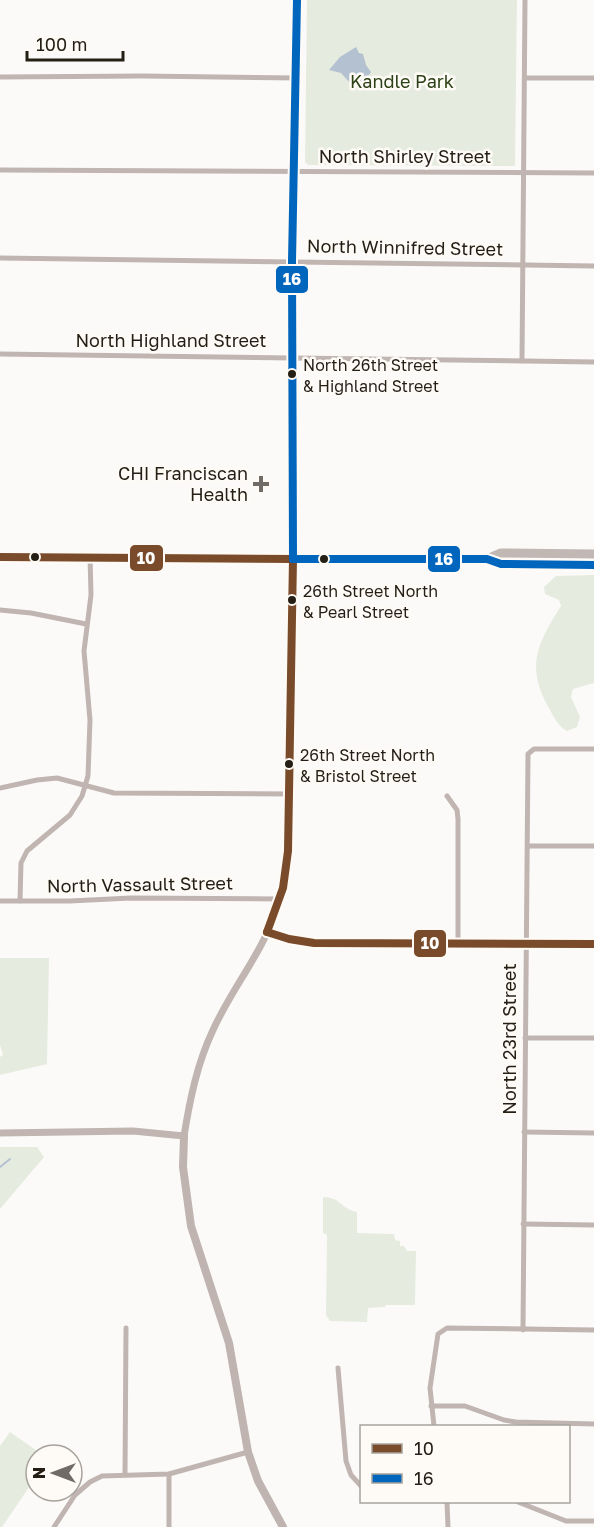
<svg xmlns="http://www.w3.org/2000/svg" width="594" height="1527" viewBox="0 0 594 1527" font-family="'Golos Text',sans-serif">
	<rect width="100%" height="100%" fill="#fcfaf8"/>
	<g fill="#e5ebdf">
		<path d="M307,0H517L515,166L308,165L305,162Z"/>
		<path d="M594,575V683L573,689L571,697L580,717L577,727L567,731C558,726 555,719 550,710C525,667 537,644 561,606L559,600L545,594L544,587L556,576Z"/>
		<path d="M0,958H49L47,1064L0,1075V1057L3,1055L0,1045Z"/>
		<path d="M0,1147H37L44,1157L0,1209Z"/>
		<path d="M323,1197C343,1198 339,1208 357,1212V1233L394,1234L395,1240L400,1241V1246H404L407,1251H416L415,1305H386L385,1307L368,1308L367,1322L330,1321L326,1315L327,1235L323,1233Z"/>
		<path d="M10,1432L43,1455H36V1477L2,1527H0V1446Z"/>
	</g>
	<path fill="#b4c1d1" d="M356,47L359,53L363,54L366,65L371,72L369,75L353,86L341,73L329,70L340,57Z"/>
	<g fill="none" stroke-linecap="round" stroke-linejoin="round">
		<path stroke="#b4c1d1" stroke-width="2" d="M0,1167L10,1159"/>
		<g stroke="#c0b5b1" stroke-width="5">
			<path d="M0,77L143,76L297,78"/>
			<path d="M525,78H594"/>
			<path d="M0,170L594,173"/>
			<path d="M0,258L594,266"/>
			<path d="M0,354L594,362"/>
			<path d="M522,361L525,0"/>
			<path d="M0,610L31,613L86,624"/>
			<path d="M0,788L37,780L57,778L114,793L290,794"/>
			<path d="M447,796L457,810L458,819V944"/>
			<path d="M528,846H594"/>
			<path d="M0,901H70L131,898L280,899"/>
			<path d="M20,901L21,863L27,851L70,815L82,796L88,776L90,720L84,651L91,595L90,557"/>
			<path d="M267,932L289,939L314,943L594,944"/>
			<path d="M525,1038H594"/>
			<path d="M524,1132L594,1133"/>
			<path d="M523,1224L594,1225"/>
			<path d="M523,1330L528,754L534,749H594"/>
			<path d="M338,1368L346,1461L351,1475L362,1487"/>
			<path d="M431,1406H465L504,1420L516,1422L594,1424"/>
			<path d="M434,1426L430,1388L438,1334L447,1328L594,1330"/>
			<path d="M169,1474V1527"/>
			<path d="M125,1475L126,1328"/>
			<path d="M447,1502L448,1527"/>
			<path d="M518,1502L566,1521H594"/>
			<path d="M54,1527L75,1495L90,1482L102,1476L169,1474L248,1452"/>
		</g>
		<path stroke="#c0b5b1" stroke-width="7" d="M0,1133L133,1131L184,1136C190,1099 197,1064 213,1030C232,988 263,952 277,908C290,871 289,833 290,794L292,261L297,0"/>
		<path stroke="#bfb4b0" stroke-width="8" d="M184,1136L183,1167L191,1226L229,1343L248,1452L258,1481L283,1527"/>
		<g stroke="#c1b8b3" stroke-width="9">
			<path d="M0,557L487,559L501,553L594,554"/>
			<path d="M487,559L501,564L594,565"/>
		</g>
		<g stroke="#fefbf6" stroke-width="12">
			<g id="bus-1">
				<path d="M0,557L293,559"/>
				<path d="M267,932L283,888L288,851L293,559"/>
				<path d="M267,932L289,939L314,943L594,944"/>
			</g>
		</g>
		<g stroke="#fefbf6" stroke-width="12">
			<g id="bus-2">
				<path d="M293,559L292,261L297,0"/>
				<path d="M293,559H487L501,564L594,565"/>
			</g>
		</g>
		<use href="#bus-1" stroke="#7a4b2a" stroke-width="8"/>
		<use href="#bus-2" stroke="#0065bd" stroke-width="8"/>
	</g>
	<g fill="#241e15" stroke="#fefbf6" stroke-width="2">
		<circle cx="292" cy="374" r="5"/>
		<circle cx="35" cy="557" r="5"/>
		<circle cx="324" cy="559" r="5"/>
		<circle cx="292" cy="600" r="5"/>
		<circle cx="289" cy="764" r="5"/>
	</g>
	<path fill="#706b64" stroke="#fefbf6" stroke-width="2" d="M258 475h6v6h6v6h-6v6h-6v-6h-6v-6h6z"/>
	<g text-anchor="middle" stroke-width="5" stroke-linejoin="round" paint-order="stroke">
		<g font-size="16" fill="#241e15" stroke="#fefbf6" text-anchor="start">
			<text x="303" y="371">North 26th Street<tspan x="303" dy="21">&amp; Highland Street</tspan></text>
			<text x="303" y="597">26th Street North<tspan x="303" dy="21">&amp; Pearl Street</tspan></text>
			<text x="300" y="761">26th Street North<tspan x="300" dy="21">&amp; Bristol Street</tspan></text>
		</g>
		<g font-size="18" fill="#2c4117" stroke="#fefbf6">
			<text x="402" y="88">Kandle Park</text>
		</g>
		<g font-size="18" fill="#241e15" stroke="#fefbf6">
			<text x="405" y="163">North Shirley Street</text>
			<text transform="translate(405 248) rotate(1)" y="6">North Winnifred Street</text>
			<text x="171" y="347">North Highland Street</text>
			<text transform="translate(140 885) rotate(-1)" y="6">North Vassault Street</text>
			<text transform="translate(510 1039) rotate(-90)" y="6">North 23rd Street</text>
		</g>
		<g font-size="18" fill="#241e15" stroke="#fefbf6" text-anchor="end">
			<text x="248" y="480">CHI Franciscan<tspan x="248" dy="21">Health</tspan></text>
		</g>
	</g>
	<g stroke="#fefbf6" stroke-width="2">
		<rect x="275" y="265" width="34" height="29" rx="6" fill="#0065bd"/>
		<rect x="129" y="544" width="35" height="28" rx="6" fill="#7a4b2a"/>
		<rect x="427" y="545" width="34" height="28" rx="6" fill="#0065bd"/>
		<rect x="413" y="929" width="34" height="29" rx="6" fill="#7a4b2a"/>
	</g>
	<g font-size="16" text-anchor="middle" font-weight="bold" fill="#fff">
		<text x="292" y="285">16</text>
		<text x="146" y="564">10</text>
		<text x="444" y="565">16</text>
		<text x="430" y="949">10</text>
	</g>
	<rect x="360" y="1425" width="210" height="78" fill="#fefbf6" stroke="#a7a39c" stroke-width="1.5"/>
	<rect x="372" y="1444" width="30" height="9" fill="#7a4b2a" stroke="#a7a39c" stroke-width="1.5"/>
	<text x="414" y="1455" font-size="18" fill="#241e15">10</text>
	<rect x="372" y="1474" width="30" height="9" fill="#0065bd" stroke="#a7a39c" stroke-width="1.5"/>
	<text x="414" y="1485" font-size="18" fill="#241e15">16</text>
	<g transform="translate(54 1473) rotate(270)"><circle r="28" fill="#fefbf6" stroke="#a7a39c" stroke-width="1.5"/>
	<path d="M0-4.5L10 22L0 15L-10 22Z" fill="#706b64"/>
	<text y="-9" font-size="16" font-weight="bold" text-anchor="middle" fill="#241e15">N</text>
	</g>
	<path d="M27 51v9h96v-9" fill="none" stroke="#241e15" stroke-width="3"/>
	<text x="36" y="51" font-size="18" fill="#241e15" stroke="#fefbf6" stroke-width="4.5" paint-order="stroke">100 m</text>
</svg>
